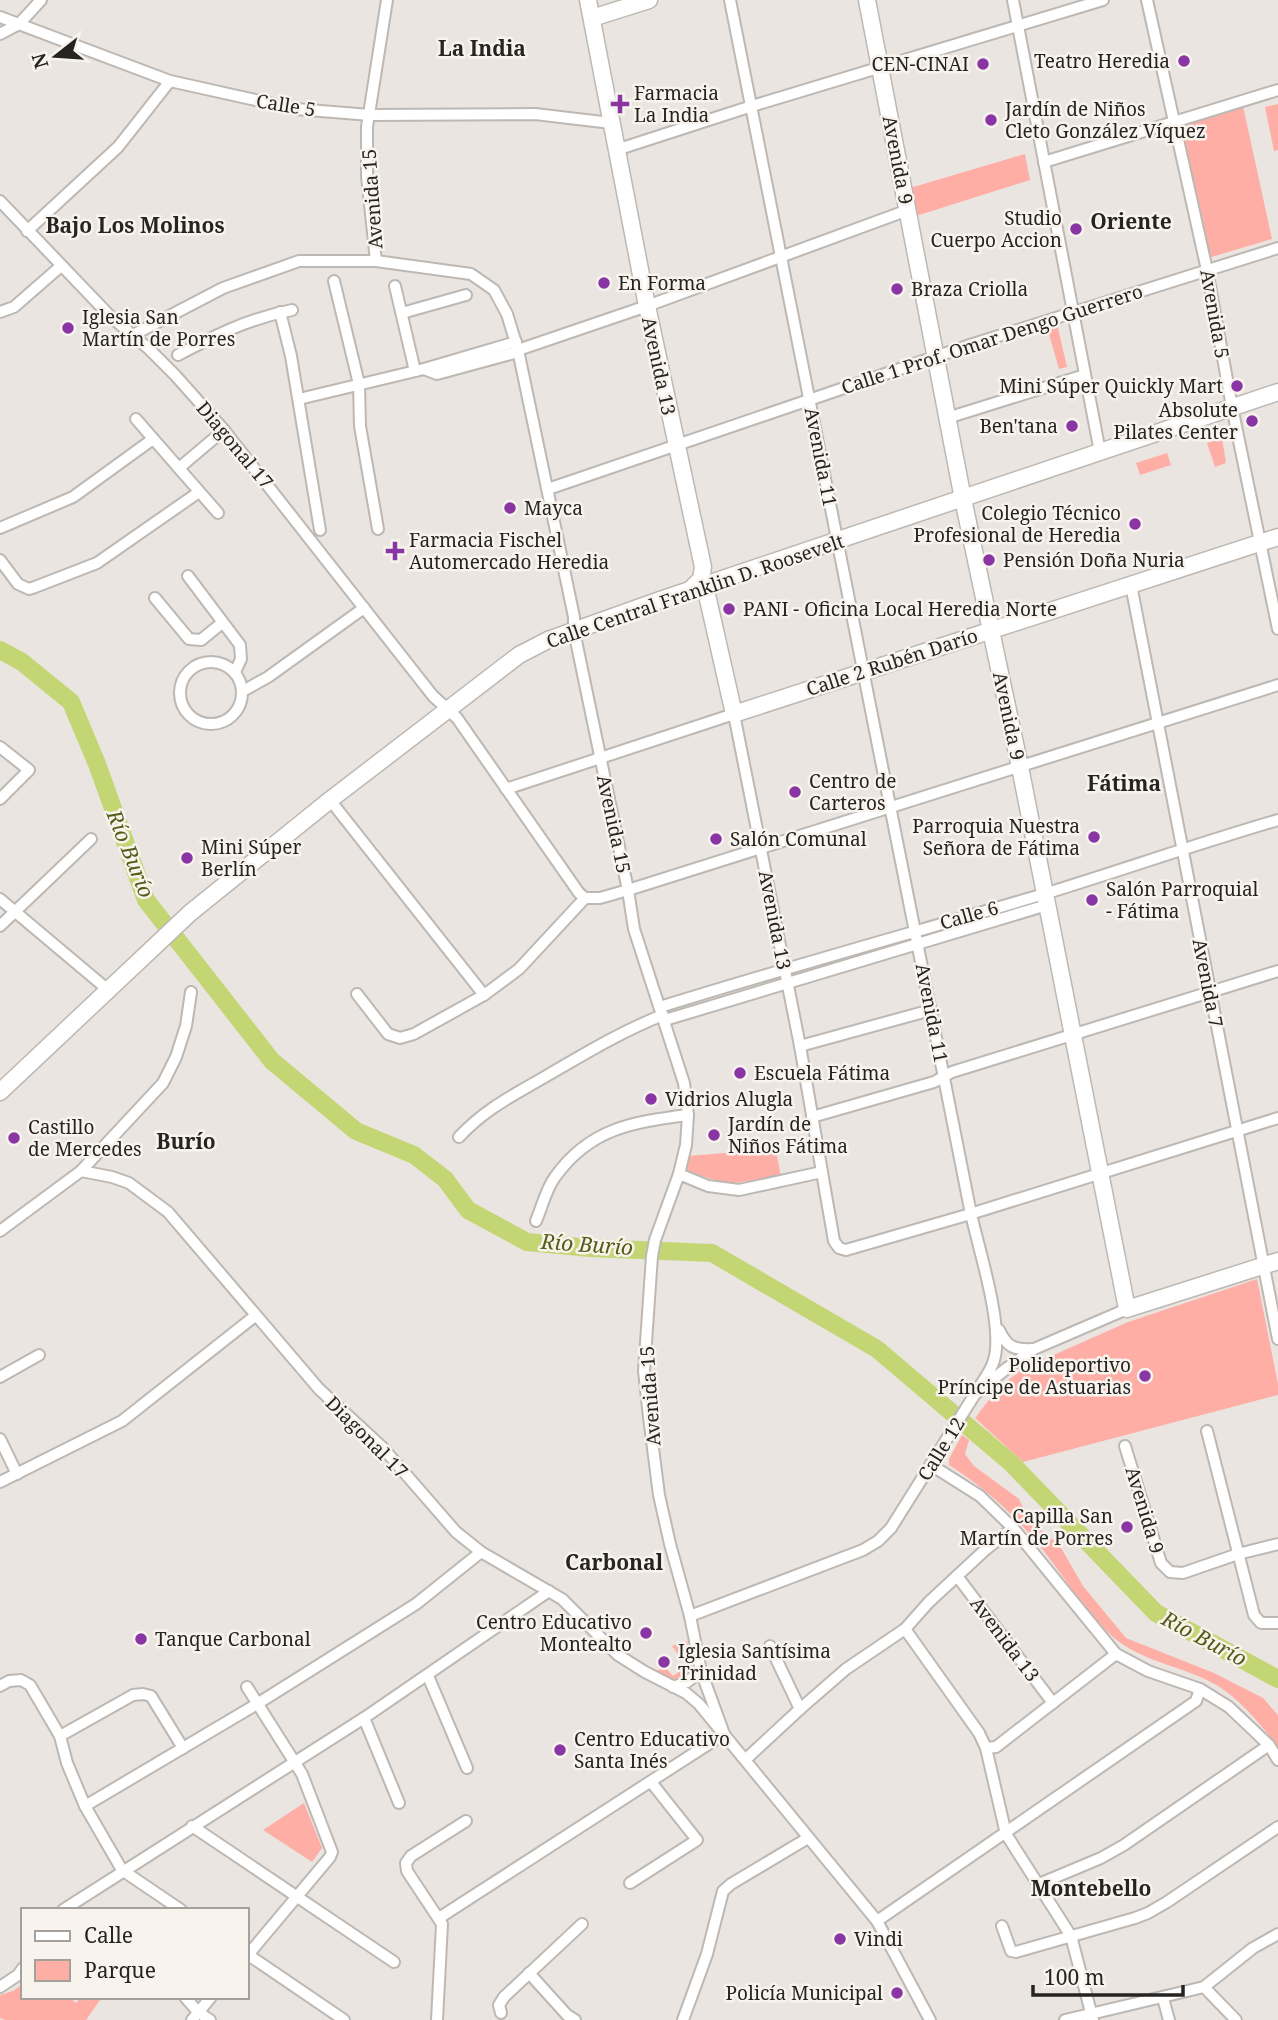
<svg xmlns="http://www.w3.org/2000/svg" width="1278" height="2020" viewBox="0 0 1278 2020" font-family="'Noto Serif',serif">
	<rect width="100%" height="100%" fill="#eae5e0"/>
	<g fill="#ffaea6">
		<path d="M1278,104V150L1274,151L1265,107Z"/>
		<path d="M1243,106L1272,239L1208,258L1178,125Z"/>
		<path d="M1025,154L1030,180L916,216L910,188Z"/>
		<path d="M1057,324L1067,367L1059,369L1047,327Z"/>
		<path d="M1222,438L1226,463L1215,467L1207,443Z"/>
		<path d="M1167,453L1171,465L1140,475L1136,463Z"/>
		<path d="M774,1141L781,1176L728,1184L685,1171L688,1156L738,1152Z"/>
		<path d="M1257,1279L1278,1384V1395L1023,1462L975,1418L998,1388L1024,1368L1128,1322Z"/>
		<path d="M962,1435L969,1440L965,1454L974,1466L1019,1499L1029,1520L1060,1546L1083,1586L1126,1638L1214,1673L1263,1698L1278,1715V1747C1261,1725 1242,1701 1218,1686C1185,1666 1143,1663 1113,1637C1082,1609 1060,1569 1033,1538C1009,1509 980,1485 949,1465V1459Z"/>
		<path d="M687,1641L693,1670L672,1682L657,1671L664,1666L673,1676L687,1666L672,1646Z"/>
		<path d="M304,1803L322,1848L312,1862L263,1830Z"/>
		<path d="M23,1984V1997H69L76,2003L81,1997H102L86,2020H5L0,2018V1995L13,1991Z"/>
	</g>
	<g fill="none" stroke-linecap="round" stroke-linejoin="round">
		<path stroke="#c4d574" stroke-width="18" d="M0,650L22,662L71,702L97,764L146,900L272,1061L356,1131L414,1155L445,1179L468,1210L527,1242L590,1248L712,1253L877,1349L1011,1463L1156,1613L1278,1679"/>
		<g stroke="#bdb8b3" stroke-width="14">
			<g id="street">
				<path d="M730,0L971,1214C979,1250 1004,1327 994,1360C991,1372 981,1383 975,1394"/>
				<path d="M1013,0L1100,452"/>
				<path d="M1147,0L1207,270L1232,407L1278,629"/>
				<path d="M0,17L170,81L296,109L370,115L535,114L611,123"/>
				<path d="M0,34L19,24L41,0"/>
				<path d="M616,150L752,106L1103,0"/>
				<path d="M1044,162L1278,90"/>
				<path d="M0,201L110,316L149,349L175,375L224,430L433,696L457,718L579,893L585,898"/>
				<path d="M27,231L118,147L170,81"/>
				<path d="M376,261L367,176V127L387,0"/>
				<path d="M334,281L359,384L360,426L378,529"/>
				<path d="M395,286L415,371"/>
				<path d="M0,312L14,307L61,266"/>
				<path d="M280,312L291,356L320,530"/>
				<path d="M402,313L466,295"/>
				<path d="M133,335L223,288L299,261H376L471,274L494,290L507,314L518,350L574,617V631L628,890L634,929L684,1083L688,1115L686,1145L679,1174L655,1240L652,1256L644,1371L649,1417L659,1495L670,1544L690,1616L701,1671L724,1734"/>
				<path d="M518,350L647,306L908,210"/>
				<path d="M178,355C218,334 248,319 292,310"/>
				<path d="M424,369L437,374L518,352"/>
				<path d="M299,399L424,369L516,342"/>
				<path d="M947,418L1085,375"/>
				<path d="M136,419L218,513"/>
				<path d="M179,468L224,430"/>
				<path d="M548,489L973,344L1278,248"/>
				<path d="M0,528L73,497L153,439"/>
				<path d="M0,560L18,584L29,589L35,587L97,563L199,492"/>
				<path d="M188,576L240,645L241,659L235,672"/>
				<path d="M1131,585L1278,1339"/>
				<path d="M155,598L189,639L201,640L222,623"/>
				<circle cx="211" cy="693" r="31"/>
				<path d="M243,691L268,677L364,608"/>
				<path d="M0,747L29,770L0,799"/>
				<path d="M506,789L734,714L800,1046L834,1241L839,1248L846,1250L967,1215L1278,1118"/>
				<path d="M330,800L484,995"/>
				<path d="M585,898H600L628,890L1278,685"/>
				<path d="M0,899L107,989"/>
				<path d="M0,926L91,839"/>
				<path d="M357,994L388,1034L400,1038L414,1034L484,995L519,969L585,898"/>
				<path d="M660,1007C788,967 916,932 1044,894C1122,870 1199,843 1278,820"/>
				<path d="M665,1020L1047,905"/>
				<path d="M800,1046L931,1010"/>
				<path d="M812,1117L934,1082L952,1072L1278,971"/>
				<path d="M459,1137C486,1108 514,1095 548,1075C586,1053 622,1031 663,1015"/>
				<path d="M81,1171L112,1177L129,1183L168,1212L319,1389L383,1448L456,1532L481,1552L562,1599L618,1655L645,1672L686,1693L699,1704L877,1921L930,2020"/>
				<path d="M679,1174L708,1186L739,1190L822,1172"/>
				<path d="M536,1221C542,1207 546,1189 555,1177C590,1128 633,1122 688,1115"/>
				<path d="M0,1231L81,1171L163,1083L176,1057L186,1026L191,992"/>
				<path d="M999,1330C1007,1347 1014,1350 1032,1349"/>
				<path d="M0,1377L39,1355"/>
				<path d="M1207,1431L1254,1615L1261,1623H1278"/>
				<path d="M0,1439L17,1474"/>
				<path d="M1125,1446L1161,1563L1170,1572L1183,1573L1238,1554L1278,1544"/>
				<path d="M931,1465L980,1496L1013,1528L1116,1654L1148,1671L1200,1689L1229,1707L1269,1745L1278,1760"/>
				<path d="M0,1482L122,1421L255,1316"/>
				<path d="M957,1576L1053,1703"/>
				<path d="M690,1616L863,1550L878,1541L891,1528L975,1394L1007,1368L1034,1349L1127,1309"/>
				<path d="M905,1629L979,1733L986,1748L1006,1834L1071,1936L1093,2020"/>
				<path d="M770,1646L800,1709"/>
				<path d="M428,1676L467,1768"/>
				<path d="M0,1686L9,1681L21,1680L30,1685L60,1736L67,1763L85,1806L122,1870L181,1910"/>
				<path d="M247,1687L302,1774L332,1852L330,1857L247,1956"/>
				<path d="M673,1687L687,1682L701,1671"/>
				<path d="M364,1718L399,1803"/>
				<path d="M60,1736L133,1695L143,1694L151,1696L183,1748"/>
				<path d="M986,1748L996,1747L1116,1654"/>
				<path d="M746,1759L800,1709L846,1669L905,1629L929,1602L985,1550L1013,1528"/>
				<path d="M85,1806L257,1704L416,1604L481,1552"/>
				<path d="M192,1826L394,1962"/>
				<path d="M630,1883L697,1840L651,1782"/>
				<path d="M1039,1884L1101,1858L1124,1845L1269,1745"/>
				<path d="M63,1910L364,1718L549,1591"/>
				<path d="M439,1918L724,1734"/>
				<path d="M877,1921L1196,1701L1200,1689"/>
				<path d="M1002,1926L1011,1951L1016,1952L1135,1918L1148,1913L1167,1902L1278,1827"/>
				<path d="M247,1954L344,2020"/>
				<path d="M529,1973L567,2015L575,2020"/>
				<path d="M0,1987L18,1975L23,1968"/>
				<path d="M1204,1987L1236,2020"/>
				<path d="M185,1997L198,2012L210,2020"/>
				<path d="M1163,1998L1169,2020"/>
				<path d="M501,2013L499,2005L504,1997L582,1924"/>
				<path d="M192,2020L211,1997"/>
				<path d="M437,2020L442,1924L407,1871L406,1863L411,1856L466,1821"/>
				<path d="M683,2020L707,1954L723,1891L731,1884L808,1838"/>
				<path d="M1065,2020L1204,1987L1253,1948L1278,1934"/>
			</g>
		</g>
		<g stroke="#bdb8b3" stroke-width="19">
			<g id="secondary">
				<path d="M588,0L647,306L703,567L701,579L690,590"/>
				<path d="M867,0L963,499L1020,767L1127,1309L1278,1261"/>
				<path d="M592,18L649,0"/>
				<path d="M705,586L734,714L1278,537"/>
				<path d="M0,1092L190,913L330,800L519,655L548,640L660,600L1278,392"/>
			</g>
		</g>
		<use href="#street" stroke="#fff" stroke-width="10"/>
		<use href="#secondary" stroke="#fff" stroke-width="16"/>
	</g>
	<g fill="#8935a3" stroke="#f8f3ed" stroke-width="2.5">
		<circle cx="1184" cy="61" r="7"/>
		<circle cx="983" cy="64" r="7"/>
		<path d="M616.5 93.5h7v7h7v7h-7v7h-7v-7h-7v-7h7z"/>
		<circle cx="991" cy="120" r="7"/>
		<circle cx="1076" cy="229" r="7"/>
		<circle cx="604" cy="283" r="7"/>
		<circle cx="897" cy="289" r="7"/>
		<circle cx="68" cy="328" r="7"/>
		<circle cx="1237" cy="386" r="7"/>
		<circle cx="1252" cy="421" r="7"/>
		<circle cx="1072" cy="426" r="7"/>
		<circle cx="510" cy="508" r="7"/>
		<circle cx="1135" cy="524" r="7"/>
		<path d="M391.5 540.5h7v7h7v7h-7v7h-7v-7h-7v-7h7z"/>
		<circle cx="989" cy="560" r="7"/>
		<circle cx="729" cy="609" r="7"/>
		<circle cx="795" cy="792" r="7"/>
		<circle cx="1094" cy="837" r="7"/>
		<circle cx="716" cy="839" r="7"/>
		<circle cx="187" cy="858" r="7"/>
		<circle cx="1092" cy="900" r="7"/>
		<circle cx="740" cy="1073" r="7"/>
		<circle cx="651" cy="1099" r="7"/>
		<circle cx="714" cy="1135" r="7"/>
		<circle cx="14" cy="1138" r="7"/>
		<circle cx="1145" cy="1376" r="7"/>
		<circle cx="1127" cy="1527" r="7"/>
		<circle cx="646" cy="1633" r="7"/>
		<circle cx="141" cy="1639" r="7"/>
		<circle cx="664" cy="1662" r="7"/>
		<circle cx="560" cy="1750" r="7"/>
		<circle cx="840" cy="1939" r="7"/>
		<circle cx="897" cy="1993" r="7"/>
	</g>
	<g text-anchor="middle" stroke-width="5" stroke-linejoin="round" paint-order="stroke">
		<g font-size="19" fill="#262422" stroke="#f8f3ed" text-anchor="start">
			<text x="1170" y="68" text-anchor="end">Teatro Heredia</text>
			<text x="969" y="71" text-anchor="end">CEN-CINAI</text>
			<text x="634" y="100">Farmacia<tspan x="634" dy="22">La India</tspan></text>
			<text x="1005" y="116">Jardín de Niños<tspan x="1005" dy="22">Cleto González Víquez</tspan></text>
			<text x="1062" y="225" text-anchor="end">Studio<tspan x="1062" dy="22">Cuerpo Accion</tspan></text>
			<text x="618" y="290">En Forma</text>
			<text x="911" y="296">Braza Criolla</text>
			<text x="82" y="324">Iglesia San<tspan x="82" dy="22">Martín de Porres</tspan></text>
			<text x="1223" y="393" text-anchor="end">Mini Súper Quickly Mart</text>
			<text x="1238" y="417" text-anchor="end">Absolute<tspan x="1238" dy="22">Pilates Center</tspan></text>
			<text x="1058" y="433" text-anchor="end">Ben'tana</text>
			<text x="524" y="515">Mayca</text>
			<text x="1121" y="520" text-anchor="end">Colegio Técnico<tspan x="1121" dy="22">Profesional de Heredia</tspan></text>
			<text x="409" y="547">Farmacia Fischel<tspan x="409" dy="22">Automercado Heredia</tspan></text>
			<text x="1003" y="567">Pensión Doña Nuria</text>
			<text x="743" y="616">PANI - Oficina Local Heredia Norte</text>
			<text x="809" y="788">Centro de<tspan x="809" dy="22">Carteros</tspan></text>
			<text x="1080" y="833" text-anchor="end">Parroquia Nuestra<tspan x="1080" dy="22">Señora de Fátima</tspan></text>
			<text x="730" y="846">Salón Comunal</text>
			<text x="201" y="854">Mini Súper<tspan x="201" dy="22">Berlín</tspan></text>
			<text x="1106" y="896">Salón Parroquial<tspan x="1106" dy="22">- Fátima</tspan></text>
			<text x="754" y="1080">Escuela Fátima</text>
			<text x="665" y="1106">Vidrios Alugla</text>
			<text x="728" y="1131">Jardín de<tspan x="728" dy="22">Niños Fátima</tspan></text>
			<text x="28" y="1134">Castillo<tspan x="28" dy="22">de Mercedes</tspan></text>
			<text x="1131" y="1372" text-anchor="end">Polideportivo<tspan x="1131" dy="22">Príncipe de Astuarias</tspan></text>
			<text x="1113" y="1523" text-anchor="end">Capilla San<tspan x="1113" dy="22">Martín de Porres</tspan></text>
			<text x="632" y="1629" text-anchor="end">Centro Educativo<tspan x="632" dy="22">Montealto</tspan></text>
			<text x="155" y="1646">Tanque Carbonal</text>
			<text x="678" y="1658">Iglesia Santísima<tspan x="678" dy="22">Trinidad</tspan></text>
			<text x="574" y="1746">Centro Educativo<tspan x="574" dy="22">Santa Inés</tspan></text>
			<text x="854" y="1946">Vindi</text>
			<text x="883" y="2000" text-anchor="end">Policía Municipal</text>
		</g>
		<g font-size="19" fill="#262422" stroke="#f8f3ed">
			<text transform="translate(286 105) rotate(9)" y="7">Calle 5</text>
			<text transform="translate(898 160) rotate(79)" y="7">Avenida 9</text>
			<text transform="translate(372 199) rotate(-94)" y="7">Avenida 15</text>
			<text transform="translate(1215 314) rotate(80)" y="7">Avenida 5</text>
			<text transform="translate(992 339) rotate(-18)" y="7">Calle 1 Prof. Omar Dengo Guerrero</text>
			<text transform="translate(659 366) rotate(78)" y="7">Avenida 13</text>
			<text transform="translate(235 445) rotate(50)" y="7">Diagonal 17</text>
			<text transform="translate(821 457) rotate(79)" y="7">Avenida 11</text>
			<text transform="translate(695 591) rotate(-19)" y="7">Calle Central Franklin D. Roosevelt</text>
			<text transform="translate(892 662) rotate(-18)" y="7">Calle 2 Rubén Darío</text>
			<text transform="translate(1009 716) rotate(78)" y="7">Avenida 9</text>
			<text transform="translate(614 824) rotate(78)" y="7">Avenida 15</text>
			<text transform="translate(969 915) rotate(-16)" y="7">Calle 6</text>
			<text transform="translate(775 920) rotate(79)" y="7">Avenida 13</text>
			<text transform="translate(1208 983) rotate(79)" y="7">Avenida 7</text>
			<text transform="translate(932 1013) rotate(79)" y="7">Avenida 11</text>
			<text transform="translate(650 1396) rotate(-94)" y="7">Avenida 15</text>
			<text transform="translate(367 1437) rotate(45)" y="7">Diagonal 17</text>
			<text transform="translate(941 1449) rotate(-58)" y="7">Calle 12</text>
			<text transform="translate(1145 1510) rotate(73)" y="7">Avenida 9</text>
			<text transform="translate(1005 1639) rotate(53)" y="7">Avenida 13</text>
		</g>
		<g font-size="21" font-weight="bold" fill="#262422" stroke="#f8f3ed">
			<text x="482" y="56">La India</text>
			<text x="1131" y="229">Oriente</text>
			<text x="135" y="233">Bajo Los Molinos</text>
			<text x="1124" y="791">Fátima</text>
			<text x="186" y="1149">Burío</text>
			<text x="614" y="1570">Carbonal</text>
			<text x="1091" y="1896">Montebello</text>
		</g>
		<g font-size="21" font-style="italic" fill="#545d18" stroke="#f8f3ed">
			<text transform="translate(130 854) rotate(68)" y="7">Río Burío</text>
			<text transform="translate(587 1245) rotate(4)" y="7">Río Burío</text>
			<text transform="translate(1204 1639) rotate(28)" y="7">Río Burío</text>
		</g>
	</g>
	<rect x="21" y="1908" width="228" height="91" fill="#f8f3ed" stroke="#a4a09c" stroke-width="2"/>
	<rect x="35" y="1931" width="35" height="10" fill="#ffffff" stroke="#a4a09c" stroke-width="2"/>
	<text x="84" y="1943" font-size="21" fill="#262422">Calle</text>
	<rect x="35" y="1960" width="35" height="21" fill="#ffaea6" stroke="#a4a09c" stroke-width="2"/>
	<text x="84" y="1978" font-size="21" fill="#262422">Parque</text>
	<g transform="translate(56 56) rotate(253)" stroke="#f8f3ed" stroke-width="5" paint-order="stroke">
	<path d="M0-5L12 26L0 18L-12 26Z" fill="#262422"/>
	<text y="-10" font-size="19" font-weight="bold" text-anchor="middle" fill="#262422">N</text>
	</g>
	<path d="M1033 1985v10h150v-10" fill="none" stroke="#262422" stroke-width="3.5"/>
	<text x="1044" y="1985" font-size="21" fill="#262422" stroke="#f8f3ed" stroke-width="5" paint-order="stroke">100 m</text>
</svg>
